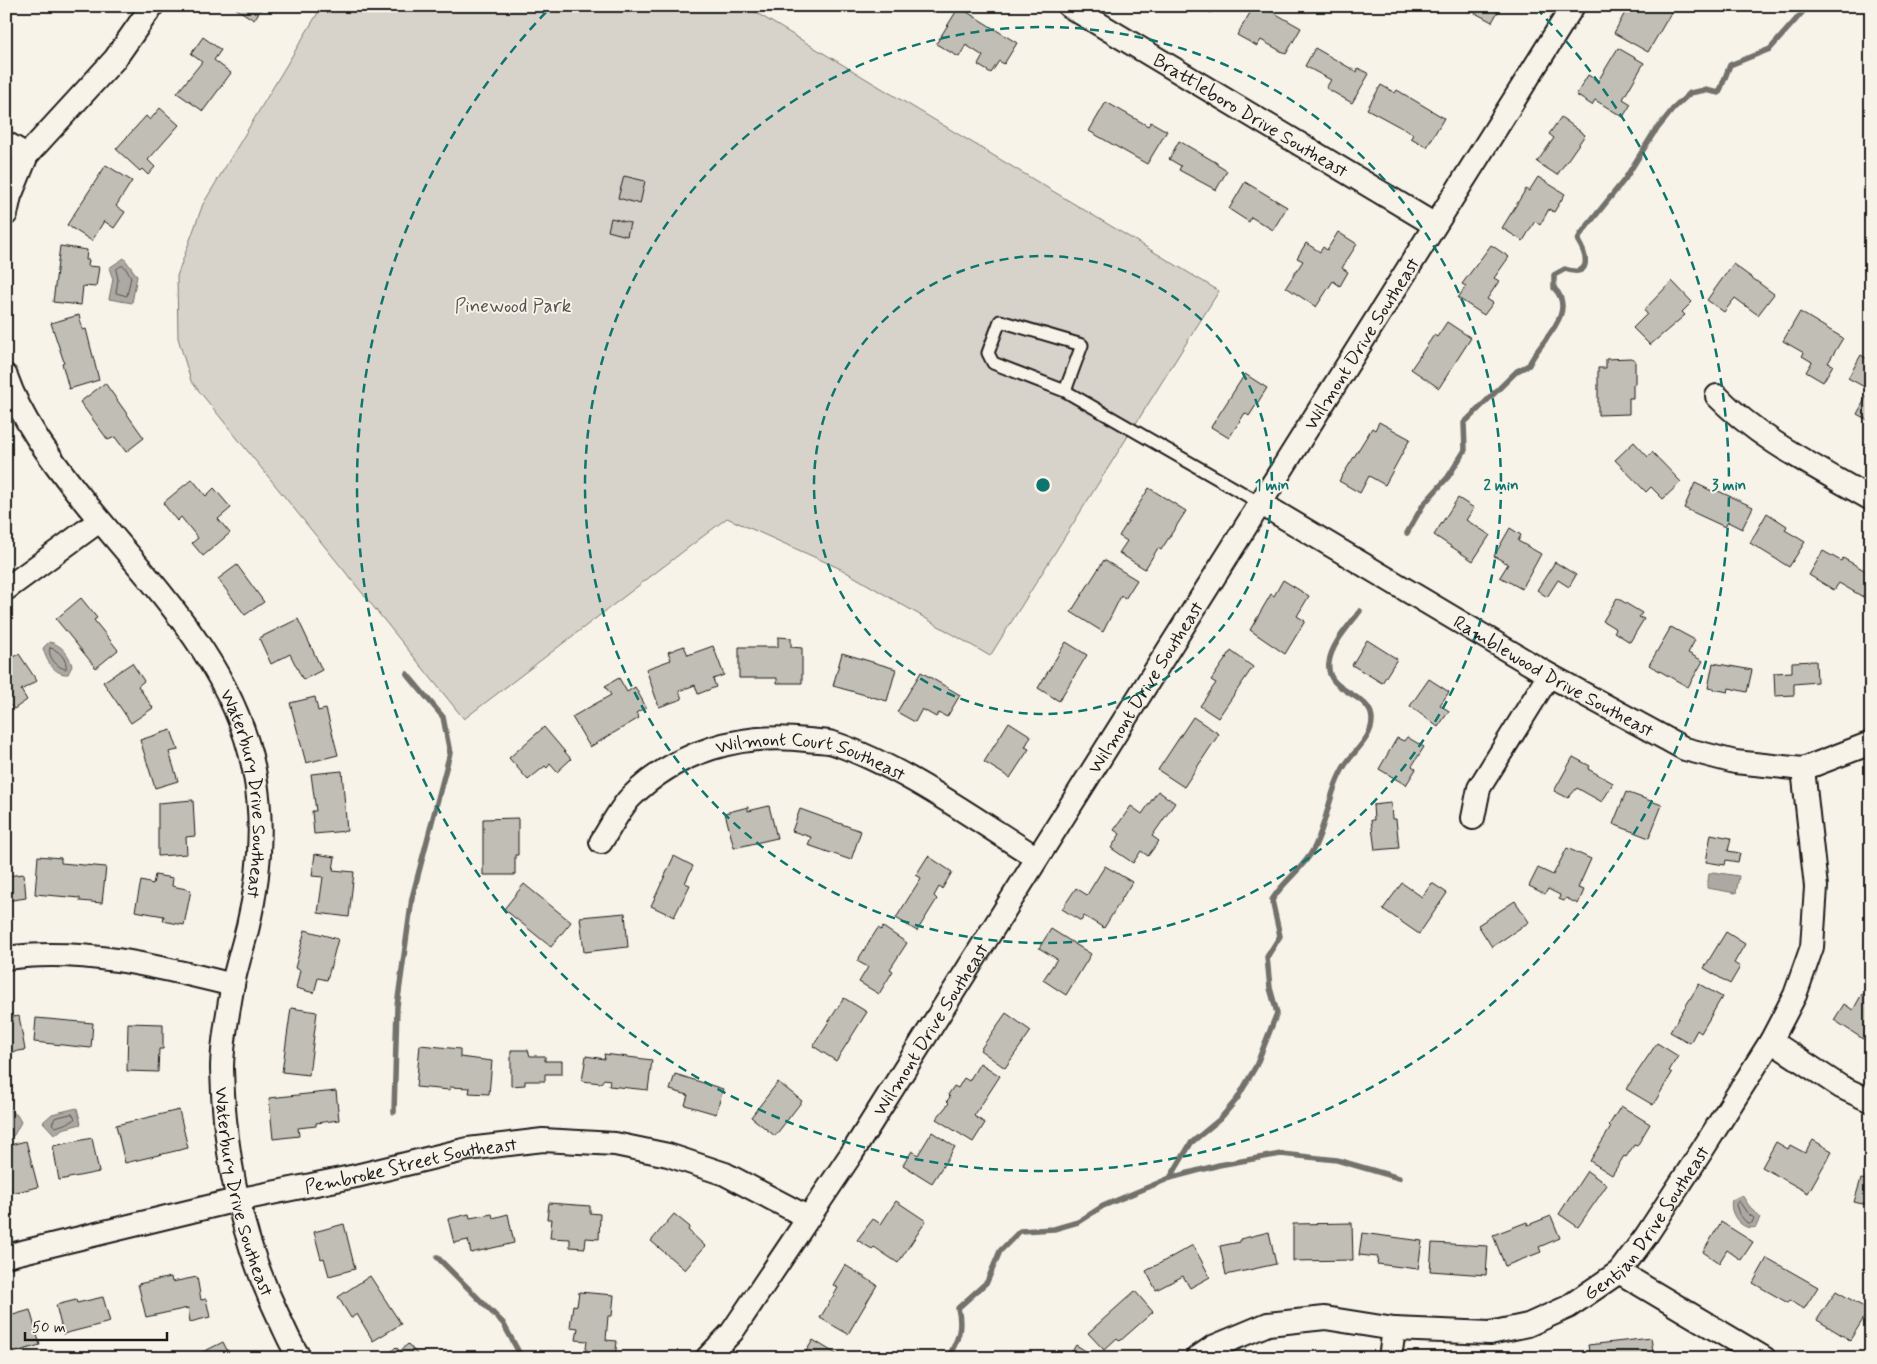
<svg xmlns="http://www.w3.org/2000/svg" width="1877" height="1364" viewBox="0 0 1877 1364" font-family="Mynerve,sans-serif">
	<rect width="100%" height="100%" fill="#f7f3e8"/>
	<filter id="ink" filterUnits="userSpaceOnUse"><feTurbulence type="fractalNoise" baseFrequency=".02" numOctaves="2"/><feDisplacementMap in="SourceGraphic" scale="10" xChannelSelector="R" yChannelSelector="G"/><feConvolveMatrix kernelMatrix="1 2 1 2 8 2 1 2 1" color-interpolation-filters="sRGB"/></filter>
	<g filter="url(#ink)">
		<path fill="#d7d3cb" stroke="#7a7874" d="M322,6H745L1219,291L990,656L841,569L727,518L464,719L191,381L178,338L177,276L203,204Z"/>
		<g fill="#aca9a2" stroke="#72716c">
			<path d="M124,258L137,276L132,303L109,299L113,279L109,268Z"/>
			<path d="M49,642C61,644 69,654 72,666L68,674C54,675 46,660 43,648Z"/>
			<path d="M1713,872L1739,876L1736,893L1707,888L1709,874Z"/>
			<path d="M77,1108L81,1124L62,1129L55,1135L43,1122L52,1114Z"/>
			<path d="M10,1110L17,1115L21,1122L14,1135L11,1137L6,1136V1111Z"/>
			<path d="M1742,1195L1751,1209L1760,1217L1756,1227C1742,1232 1728,1213 1732,1200Z"/>
		</g>
		<g fill="none" stroke-linecap="round" stroke-linejoin="round">
			<g stroke="#565452" stroke-width="1">
				<path d="M121,266H124L131,277L127,296L116,293L118,279L116,270Z"/>
				<path d="M50,648C58,649 68,660 66,669C57,668 47,656 50,648Z"/>
				<path d="M72,1114L75,1118L73,1121L56,1127L52,1124L55,1118Z"/>
				<path d="M1739,1201L1747,1213L1754,1218L1752,1223H1747L1739,1214L1736,1205Z"/>
			</g>
			<g stroke="#72716c" stroke-width="5.5">
				<path d="M1407,533L1423,505L1448,477L1465,450L1464,423L1517,371L1529,365C1539,341 1579,313 1554,288V275L1565,269C1591,278 1588,257 1578,241L1580,235L1625,179L1653,134L1673,109L1690,93L1705,90L1719,93L1730,65L1770,49L1808,6"/>
				<path d="M394,1112L397,1006L412,898L450,753L443,717L407,674"/>
				<path d="M1170,1178L1191,1143L1220,1119L1237,1099L1256,1066L1277,1013L1270,988L1267,957L1280,936L1272,900C1283,881 1303,869 1313,850C1327,824 1329,791 1345,765C1354,751 1372,738 1372,720C1372,692 1325,694 1329,663C1331,644 1349,626 1360,611"/>
				<path d="M437,1257L503,1323L522,1358"/>
				<path d="M948,1358C958,1340 963,1328 958,1308L987,1282L1000,1251L1020,1231L1054,1229L1078,1222L1103,1206L1170,1178L1219,1165L1281,1154L1337,1160L1399,1178"/>
			</g>
		</g>
		<g fill="#c0beb5" stroke="#1c1c1c">
			<path d="M232,6H263L254,20Z"/>
			<path d="M1199,6H1215L1211,13Z"/>
			<path d="M1254,6H1262L1301,28L1286,54L1261,40L1257,46L1237,35Z"/>
			<path d="M1462,6H1501L1492,22Z"/>
			<path d="M1637,6H1675L1648,52L1614,33L1628,7L1634,10Z"/>
			<path d="M959,7L1017,43L1004,64L999,61L991,73L978,65L983,56L966,45L959,57L936,44Z"/>
			<path d="M203,37L221,50L214,60L231,73L203,111L177,93L202,62L191,54Z"/>
			<path d="M1315,48L1357,72L1358,68L1369,74L1352,103L1326,88L1331,80L1305,66Z"/>
			<path d="M1618,48L1644,63L1623,99L1631,104L1623,117L1595,100L1592,105L1576,95L1588,75L1598,81Z"/>
			<path d="M1381,85L1395,93L1397,90L1444,118L1427,147L1411,138L1413,134L1367,109Z"/>
			<path d="M1106,102L1148,126L1151,122L1167,131L1147,164L1089,131Z"/>
			<path d="M160,108L179,125L148,160L155,167L148,175L142,169L140,171L116,149L146,116L150,120Z"/>
			<path d="M1561,117L1585,135L1557,175L1537,162L1554,138L1549,134Z"/>
			<path d="M1179,141L1217,163V165L1227,171L1216,190L1179,170L1181,166L1169,159Z"/>
			<path d="M106,165L132,181L116,206L125,212L114,228L104,221L92,241L67,225Z"/>
			<path d="M624,176L645,181L640,204L618,198Z"/>
			<path d="M1538,177L1565,194L1554,212L1549,209L1540,225L1535,221L1523,241L1502,228L1526,189L1529,191Z"/>
			<path d="M1245,182L1287,207L1273,230L1251,217L1249,222L1229,209Z"/>
			<path d="M611,218L630,223L627,236L608,231Z"/>
			<path d="M1338,232L1357,244L1342,268L1348,272L1340,286L1333,281L1316,307L1286,287L1303,261L1297,258L1306,243L1320,252L1323,247L1327,250Z"/>
			<path d="M1491,245L1509,257L1494,278L1499,281L1487,299L1493,303L1484,315L1458,298L1466,286L1462,284Z"/>
			<path d="M60,246L87,250L86,260H89L88,266L99,267L96,287L83,286L81,305L53,302Z"/>
			<path d="M1733,264L1774,294L1758,315L1735,298L1724,312L1707,300Z"/>
			<path d="M1672,281L1692,302L1682,312L1685,315L1650,345L1633,328L1647,314L1644,310Z"/>
			<path d="M1800,312L1843,338L1828,363L1833,365L1823,382L1806,372L1812,362L1802,356L1804,353L1783,341Z"/>
			<path d="M79,315L83,330L86,329L99,380L69,389L62,363L64,362L51,323Z"/>
			<path d="M1447,322L1471,338L1439,388L1411,369L1434,335L1437,337Z"/>
			<path d="M1861,355L1871,361V422L1857,414L1870,390L1848,378Z"/>
			<path d="M1631,358L1635,360V384L1633,385V398H1629V414L1598,415V368H1606V359Z"/>
			<path d="M1245,374L1267,388L1249,416L1245,413L1229,438L1211,427Z"/>
			<path d="M105,383L144,438L126,452L115,437L108,440L80,402Z"/>
			<path d="M1379,422L1410,439L1385,485L1369,476L1360,493L1339,481L1372,428L1375,430Z"/>
			<path d="M1634,442L1648,457L1652,452L1681,482L1663,499L1651,487L1646,492L1615,460Z"/>
			<path d="M192,479L206,496L214,488L231,508L218,519L230,533L203,556L192,543L198,538L181,517L177,521L163,503Z"/>
			<path d="M1695,483L1714,492L1716,490L1753,507L1742,529L1728,522L1725,527L1684,508Z"/>
			<path d="M1149,488L1186,511L1161,550L1158,548L1145,569L1119,553L1127,541L1119,536Z"/>
			<path d="M1458,498L1474,508L1466,520L1490,535L1473,561L1434,535Z"/>
			<path d="M1767,513L1787,526L1785,530L1805,542L1789,567L1750,543Z"/>
			<path d="M1510,528L1521,535L1518,541L1541,554L1522,589L1500,577L1508,564L1494,556Z"/>
			<path d="M1823,551L1841,561L1843,558L1871,574V584L1863,597L1839,583L1834,590L1809,575Z"/>
			<path d="M1104,560L1137,580L1125,599L1121,596L1103,632L1071,612Z"/>
			<path d="M1555,562L1576,575L1569,587L1558,580L1547,597L1537,590Z"/>
			<path d="M237,565L264,602L245,615L218,579Z"/>
			<path d="M1283,580L1309,596L1297,616L1305,621L1285,654L1250,630L1271,594L1274,596Z"/>
			<path d="M81,598L97,618L94,620L118,650L96,668L56,619Z"/>
			<path d="M1617,598L1642,613L1639,617L1644,619L1630,642L1614,632L1616,629L1603,621Z"/>
			<path d="M298,619L322,670L303,680L290,654L271,664L259,638Z"/>
			<path d="M1671,627L1695,640L1688,653L1703,661L1688,687L1649,665Z"/>
			<path d="M778,637L791,638V647L802,648V683H777V678H739V647H778Z"/>
			<path d="M1367,640L1397,659L1382,683L1352,665Z"/>
			<path d="M1066,642L1087,655L1059,701L1038,688Z"/>
			<path d="M684,646L688,655L713,646L724,675L713,679L716,687L698,694L695,685L679,691L682,699L659,707L646,669L671,660L668,652Z"/>
			<path d="M1231,651L1253,667L1218,718L1200,706L1216,683L1211,680Z"/>
			<path d="M842,653L896,669L887,701L833,686Z"/>
			<path d="M19,654L37,681L21,690L27,700L14,709L6,701V662Z"/>
			<path d="M1816,661L1817,682L1794,684V695L1775,696L1774,673L1792,672V662Z"/>
			<path d="M132,663L144,681L138,686L153,708L131,723L103,682Z"/>
			<path d="M1713,663L1752,670L1747,692L1729,688L1728,692L1708,688Z"/>
			<path d="M921,672L960,695L947,717L939,713L936,717L922,709L915,722L897,712Z"/>
			<path d="M619,678L627,692L635,687L646,707L636,713L639,718L590,747L572,717L611,695L605,686Z"/>
			<path d="M1429,679L1449,692L1440,705L1449,711L1438,727L1410,706Z"/>
			<path d="M315,697L318,711L326,709L338,755L306,763L290,703Z"/>
			<path d="M1193,717L1219,734L1184,787L1158,770Z"/>
			<path d="M1009,722L1031,736L1025,747L1029,749L1010,778L984,762Z"/>
			<path d="M544,727L571,759L557,772L550,764L547,768L545,766L528,780L509,758Z"/>
			<path d="M171,730L178,750L169,752L178,781L155,788L140,740Z"/>
			<path d="M1407,737L1424,747L1412,766L1416,769L1406,785L1379,769L1397,738L1404,741Z"/>
			<path d="M1573,757L1590,766L1588,769L1613,783L1602,802L1577,788L1568,798L1554,791Z"/>
			<path d="M342,771L347,831L314,834L312,811H316L311,774Z"/>
			<path d="M1158,791L1175,803L1152,836L1159,841L1148,856L1141,851L1133,863L1111,848L1120,834L1114,830L1131,806L1142,814Z"/>
			<path d="M1626,792L1662,805L1649,838L1613,824Z"/>
			<path d="M193,800L195,836L186,837L187,854L158,856V803Z"/>
			<path d="M1391,803L1392,819H1396L1399,848L1375,850L1371,820H1374L1373,805Z"/>
			<path d="M769,806L777,838L734,848L725,813L748,807V811Z"/>
			<path d="M800,809L861,831L851,860L808,845L811,837L792,831Z"/>
			<path d="M518,818V855H515V875H483V819Z"/>
			<path d="M1711,834L1731,838L1728,851L1740,853L1738,862L1726,860L1725,865L1706,862Z"/>
			<path d="M1567,848L1591,859L1578,888L1584,890L1578,904L1566,898L1564,901L1559,899L1560,895L1548,889L1545,894L1529,886L1538,868L1553,875Z"/>
			<path d="M315,854L335,857L333,870L354,872L349,917L318,913L323,877L312,876Z"/>
			<path d="M38,856L61,858V863L106,867L102,903L80,901V898L35,894Z"/>
			<path d="M674,856L693,866L685,883L690,885L674,917L651,906Z"/>
			<path d="M928,856L952,872L942,889L939,887L934,896L937,899L917,931L896,918L921,878L916,875Z"/>
			<path d="M1105,866L1132,882L1104,928L1084,916L1081,921L1062,909L1076,888L1087,895Z"/>
			<path d="M24,874L26,898L6,901V876Z"/>
			<path d="M155,875L173,878L172,886L191,890L184,925L163,921L164,916L135,911L141,881L153,884Z"/>
			<path d="M1402,883L1422,897L1432,883L1447,893L1419,934L1383,909Z"/>
			<path d="M524,884L571,922L551,947L504,909Z"/>
			<path d="M1515,901L1529,922L1492,947L1478,925Z"/>
			<path d="M625,913L628,947L584,952L580,917Z"/>
			<path d="M883,927L907,943L890,969L893,971L879,994L859,982L868,967L857,961L878,928L881,930Z"/>
			<path d="M1051,929L1091,954L1066,995L1043,980L1057,959L1039,948Z"/>
			<path d="M305,930L338,939L327,980L318,978L314,993L296,988L300,970L295,968Z"/>
			<path d="M1726,932L1745,944L1734,963L1740,967L1730,984L1704,968Z"/>
			<path d="M1699,984L1722,997L1701,1033L1697,1030L1690,1043L1670,1032Z"/>
			<path d="M1862,994L1871,999V1026L1863,1039L1834,1020L1844,1004L1853,1010Z"/>
			<path d="M844,998L867,1012L836,1061L813,1046Z"/>
			<path d="M291,1008L317,1012L309,1075L282,1072Z"/>
			<path d="M1006,1013L1031,1031L1005,1068L980,1050Z"/>
			<path d="M19,1016L25,1050L6,1053V1018Z"/>
			<path d="M36,1018L93,1023L91,1048L34,1042Z"/>
			<path d="M128,1023L163,1024V1049H159L158,1072L127,1071Z"/>
			<path d="M1657,1043L1678,1056L1669,1071L1672,1073L1653,1105L1626,1089Z"/>
			<path d="M420,1045L460,1049V1057L492,1061L489,1094L469,1093L470,1088L450,1087V1090L416,1087Z"/>
			<path d="M511,1050H528L530,1056H545V1061H562V1074H545V1081H525V1085L511,1086Z"/>
			<path d="M604,1054L652,1060L648,1090L609,1086L610,1080L604,1079L601,1083L582,1081L586,1056L605,1059Z"/>
			<path d="M980,1063L1000,1076L974,1116L985,1123L973,1142L936,1119L949,1103L947,1101L950,1097L948,1095L954,1086L958,1088L964,1078L969,1081Z"/>
			<path d="M675,1074L723,1089L716,1114L685,1105L688,1095L670,1090Z"/>
			<path d="M778,1082L802,1101L775,1136L751,1117Z"/>
			<path d="M336,1091L339,1120L316,1123V1126L298,1128L299,1136L273,1139L269,1098Z"/>
			<path d="M1621,1106L1650,1124L1637,1146L1634,1145L1626,1157L1624,1156L1612,1175L1590,1161L1611,1127L1609,1125Z"/>
			<path d="M179,1110L188,1148L125,1163L116,1125Z"/>
			<path d="M932,1132L955,1147L932,1183L903,1165L912,1151L918,1155Z"/>
			<path d="M92,1138L99,1172L59,1180L53,1146Z"/>
			<path d="M1813,1140L1832,1151L1808,1193L1762,1167L1776,1142L1788,1149L1790,1145L1805,1153Z"/>
			<path d="M26,1141L38,1187L12,1193L6,1172V1146Z"/>
			<path d="M1587,1171L1607,1185L1578,1227L1559,1214Z"/>
			<path d="M1861,1179L1871,1181V1206L1854,1202Z"/>
			<path d="M896,1201L926,1221L898,1263L874,1247L872,1249L857,1240L873,1219L881,1224Z"/>
			<path d="M549,1203L590,1206V1213L600,1214L599,1239L586,1238L585,1248L570,1247V1239L550,1238L552,1219H547Z"/>
			<path d="M469,1214L470,1218L492,1214L493,1218L508,1214L514,1243L471,1253L468,1240L454,1243L448,1219Z"/>
			<path d="M674,1214L690,1227L688,1230L705,1246L685,1270L651,1241Z"/>
			<path d="M1551,1216L1560,1238L1539,1247L1541,1252L1505,1266L1493,1235L1527,1222L1528,1225Z"/>
			<path d="M1721,1222L1753,1242L1741,1260L1727,1250L1719,1263L1703,1252Z"/>
			<path d="M1352,1223L1353,1260L1293,1261V1224Z"/>
			<path d="M344,1224L355,1269L329,1276L324,1258L321,1259L314,1232Z"/>
			<path d="M1269,1232L1276,1264L1226,1275L1220,1246L1240,1242V1239Z"/>
			<path d="M1362,1233L1422,1241L1418,1269L1377,1264L1378,1257L1359,1255Z"/>
			<path d="M1432,1243L1488,1246L1486,1275L1430,1271Z"/>
			<path d="M1193,1245L1210,1277L1190,1288L1183,1276L1156,1290L1146,1271Z"/>
			<path d="M1767,1258L1818,1287L1804,1309L1790,1300L1788,1303L1753,1283Z"/>
			<path d="M845,1265L877,1285L848,1334L820,1318L838,1288L833,1285Z"/>
			<path d="M370,1276L401,1324L373,1341L357,1314L351,1318L338,1297Z"/>
			<path d="M171,1277L172,1282L197,1277L201,1300L206,1299L210,1317L190,1322L188,1308L146,1317L138,1284Z"/>
			<path d="M1135,1291L1153,1312L1120,1341L1117,1338L1104,1350L1088,1333Z"/>
			<path d="M1836,1291L1869,1310L1850,1340L1817,1320Z"/>
			<path d="M579,1292L614,1295L612,1316H608L606,1340L617,1341L615,1358L585,1356L587,1341L576,1340L578,1328L570,1327L573,1305L577,1306Z"/>
			<path d="M103,1297L110,1322L63,1334L56,1305L76,1300L77,1303Z"/>
			<path d="M30,1310L40,1345L6,1355V1317Z"/>
			<path d="M1651,1338L1654,1358H1590L1588,1345Z"/>
			<path d="M813,1340L838,1355L836,1358H802Z"/>
			<path d="M223,1342L231,1358H201L199,1354Z"/>
			<path d="M408,1344L418,1355L415,1358H384L396,1347L400,1351Z"/>
			<path d="M1076,1345L1097,1358H1068Z"/>
		</g>
		<g fill="none" stroke-linecap="round" stroke-linejoin="round">
			<g stroke="#1c1c1c" stroke-width="15">
				<path id="lane" d="M1065,391L1082,345L1000,321L988,353L993,363L1065,391L1260,503"/>
			</g>
			<g stroke="#1c1c1c" stroke-width="26">
				<g id="street">
					<path id="s1" d="M1069,6L1435,225"/>
					<path d="M6,143L27,155"/>
					<path d="M6,214L10,196L27,155L115,59L152,6"/>
					<path id="s2" d="M6,376C21,419 48,455 76,491C143,576 233,659 254,770C264,821 260,875 248,926C243,947 236,967 232,989C228,1014 222,1043 222,1069C224,1155 242,1242 280,1320C286,1332 291,1346 300,1358"/>
					<path d="M1717,396C1760,440 1818,468 1871,499"/>
					<path id="s3" d="M1260,503L1549,675L1685,749L1735,762L1803,769L1871,743"/>
					<path d="M6,589L99,521"/>
					<path d="M1473,818L1479,788L1549,675"/>
					<path id="s4" d="M601,842C610,828 619,810 630,798C676,751 742,732 807,740C815,741 825,741 833,743C902,766 975,819 1037,858"/>
					<path d="M6,958C82,947 160,967 233,985"/>
					<path d="M1771,1041L1841,1087L1871,1101"/>
					<path id="s5" d="M6,1256L237,1200L356,1176L468,1149L543,1140L615,1144L668,1155L725,1174L807,1217"/>
					<path d="M1619,1272L1764,1358"/>
					<path id="s6" d="M707,1358L732,1332L852,1153L1573,6"/>
					<path id="s7" d="M1197,1358L1213,1347L1268,1324L1325,1318L1394,1329L1490,1333L1528,1325L1568,1307L1619,1272L1646,1236L1701,1152L1771,1041L1795,995L1812,947L1816,887L1803,769"/>
					<path d="M1390,1358L1394,1329"/>
				</g>
			</g>
			<use href="#lane" stroke="#f7f3e8" stroke-width="11"/>
			<use href="#street" stroke="#f7f3e8" stroke-width="22"/>
		</g>
	</g>
	<g fill="none" stroke="#0f766e" stroke-width="2.5" stroke-dasharray="9 6">
		<circle cx="1043" cy="485" r="229"/>
		<circle cx="1043" cy="485" r="458"/>
		<path d="M1536 8A686 686 0 1 1 550 8"/>
	</g>
	<g text-anchor="middle" stroke-width="4" stroke-linejoin="round" paint-order="stroke">
		<g font-size="19" fill="#1c1c1c" stroke="#f7f3e8">
			<text dy="7" stroke="none"><textPath href="#s1" startOffset="212">Brattleboro Drive Southeast</textPath></text>
			<text dy="7" stroke="none"><textPath href="#s6" startOffset="1208">Wilmont Drive Southeast</textPath></text>
			<text dy="7" stroke="none"><textPath href="#s3" startOffset="341">Ramblewood Drive Southeast</textPath></text>
			<text dy="7" stroke="none"><textPath href="#s6" startOffset="802">Wilmont Drive Southeast</textPath></text>
			<text dy="7" stroke="none"><textPath href="#s4" startOffset="252">Wilmont Court Southeast</textPath></text>
			<text dy="7" stroke="none"><textPath href="#s2" startOffset="492">Waterbury Drive Southeast</textPath></text>
			<text dy="7" stroke="none"><textPath href="#s6" startOffset="398">Wilmont Drive Southeast</textPath></text>
			<text dy="7" stroke="none"><textPath href="#s5" startOffset="415">Pembroke Street Southeast</textPath></text>
			<text dy="7" stroke="none"><textPath href="#s2" startOffset="898">Waterbury Drive Southeast</textPath></text>
			<text dy="7" stroke="none"><textPath href="#s7" startOffset="502">Gentian Drive Southeast</textPath></text>
		</g>
		<g font-size="19" fill="#545351" stroke="#f7f3e8">
			<text x="513" y="312">Pinewood Park</text>
		</g>
	</g>
	<circle cx="1043" cy="485" r="8" fill="#0f766e" stroke="#f7f3e8" stroke-width="2.5"/>
	<g font-size="15" text-anchor="middle" font-weight="bold" fill="#0f766e" stroke="#f7f3e8" stroke-width="4" stroke-linejoin="round" paint-order="stroke">
		<text x="1272" y="490">1 min</text>
		<text x="1501" y="490">2 min</text>
		<text x="1729" y="490">3 min</text>
	</g>
	<rect width="1877" height="1364" fill="none" stroke="#f7f3e8" stroke-width="25"/>
	<rect x="12" y="12" width="1852" height="1339" fill="none" stroke="#1c1c1c" stroke-width="2" filter="url(#ink)"/>
	<path d="M25 1332v8h142v-8" fill="none" stroke="#1c1c1c" stroke-width="2.5"/>
	<text x="32" y="1332" font-size="15" fill="#1c1c1c" stroke="#f7f3e8" stroke-width="4" paint-order="stroke">50 m</text>
</svg>
